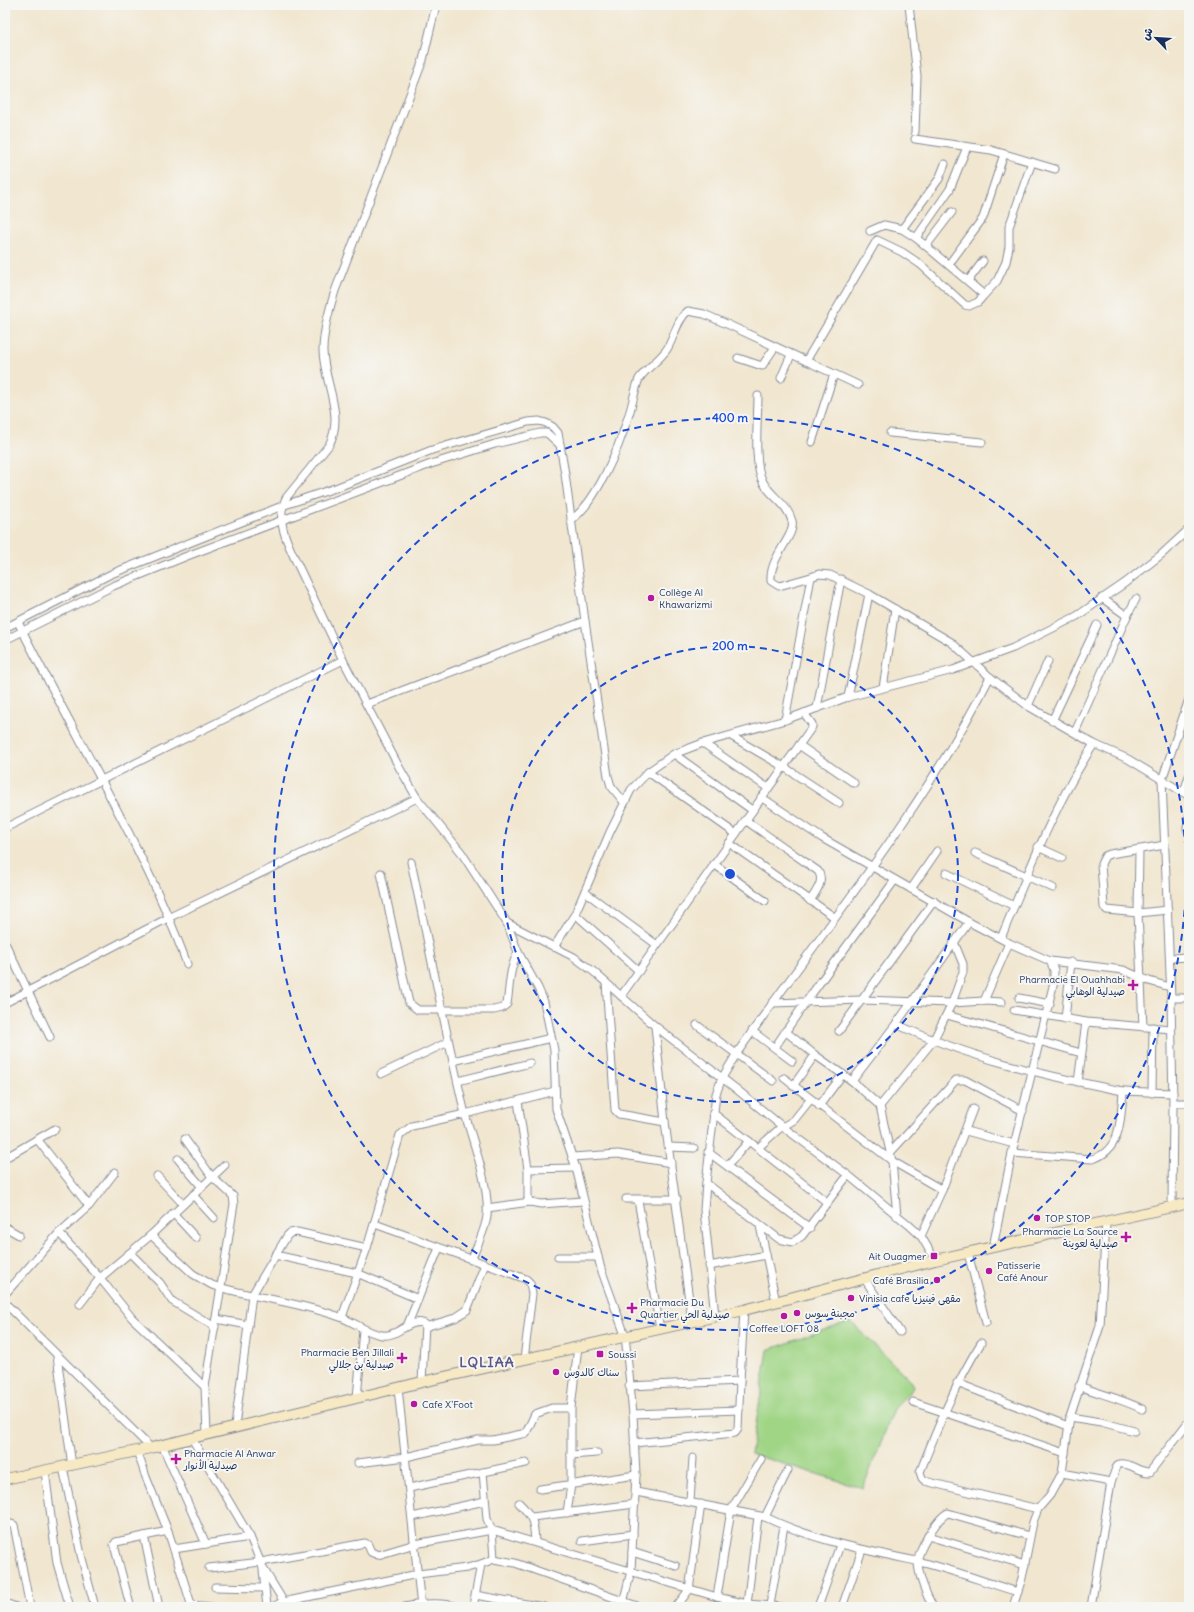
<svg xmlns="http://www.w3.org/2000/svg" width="1194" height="1612" viewBox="0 0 1194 1612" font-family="Delius,'Playpen Sans Arabic',sans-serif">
	<rect width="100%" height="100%" fill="#f6f6f2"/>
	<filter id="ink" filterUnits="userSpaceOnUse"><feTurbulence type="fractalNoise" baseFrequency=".025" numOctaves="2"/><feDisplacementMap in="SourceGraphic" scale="8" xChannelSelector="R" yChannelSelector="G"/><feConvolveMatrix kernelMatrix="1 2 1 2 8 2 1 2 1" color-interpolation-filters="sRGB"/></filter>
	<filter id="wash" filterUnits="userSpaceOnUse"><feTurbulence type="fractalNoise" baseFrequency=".012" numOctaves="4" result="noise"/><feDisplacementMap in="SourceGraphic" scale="16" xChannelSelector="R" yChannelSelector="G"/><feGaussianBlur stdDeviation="0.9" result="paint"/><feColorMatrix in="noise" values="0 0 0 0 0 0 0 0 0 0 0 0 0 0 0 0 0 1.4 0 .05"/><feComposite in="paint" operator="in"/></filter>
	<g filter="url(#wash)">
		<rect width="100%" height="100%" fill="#f1e6cf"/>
		<path fill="#a0d586" stroke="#5e8272" d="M850,1321L912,1382L913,1388L894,1409L863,1488L751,1454L768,1350Z"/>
	</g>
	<g filter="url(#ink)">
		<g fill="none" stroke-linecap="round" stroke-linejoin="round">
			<g stroke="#868a96" stroke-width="9">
				<g id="minor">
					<path d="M436,5L423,60L335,291C329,310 323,331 323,351C324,383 345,415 329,445L286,498C276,518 285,538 294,557L343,660L399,767L417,798L461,852L507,923L518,952L538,988L544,1002L554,1050L556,1109L576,1168L601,1269L625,1335L633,1414L636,1475L631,1571L622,1607"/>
					<path d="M909,5L917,76L915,132"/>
					<path d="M915,139L991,150L1055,169"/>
					<path d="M902,229L916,238L950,189L967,147"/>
					<path d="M870,231L884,225L902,229L939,179L945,164"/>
					<path d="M916,238L926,246L952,212"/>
					<path d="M926,246L984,295L997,281L1006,262L1009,247V227L1032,162"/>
					<path d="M949,264L983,218L1004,154"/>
					<path d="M968,281L983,261"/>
					<path d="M738,358L762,366L775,347"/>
					<path d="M806,361L877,240L902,252L920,264L965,305L969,306L978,302L984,295"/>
					<path d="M781,378L791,355"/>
					<path d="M758,396C758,418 753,464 763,482C771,497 787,503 792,521C796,536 769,557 771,581L779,586L811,577"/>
					<path d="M890,433L982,442"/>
					<path d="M812,442L834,374"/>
					<path d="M571,520C597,502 619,447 628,417C633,404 634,391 639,379C647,367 659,361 667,349C674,338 677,319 688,311L704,314L729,325L858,385"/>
					<path d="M1102,598L1127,616L1136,599"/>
					<path d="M18,622C74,736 143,844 187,964"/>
					<path d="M5,628L111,574L282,506L338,487L432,450L528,422L539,421L546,423L553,427L558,433L565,474L585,621L608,776L611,786L624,802"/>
					<path d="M5,640L113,586L187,556L431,464L495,444L540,433H547L560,445"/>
					<path d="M883,688L895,609"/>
					<path d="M848,697L869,594"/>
					<path d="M367,704L585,621"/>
					<path d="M1028,706L1048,661"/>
					<path d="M817,708L841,579"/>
					<path d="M785,720L811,577L819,574L830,575L869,594L951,642L990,677L1028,706L1094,744L1128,759L1189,796"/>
					<path d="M1052,721L1097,625"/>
					<path d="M1075,732L1127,616"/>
					<path d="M731,736L784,767L839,803"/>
					<path d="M703,743L768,788"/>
					<path d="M799,745L854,783"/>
					<path d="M674,754L752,810"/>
					<path d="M648,772L736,834"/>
					<path d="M1184,792L1189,776"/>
					<path d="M761,797L822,838L969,922L1009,943L1050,961L1123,970L1149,981L1170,987"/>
					<path d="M1189,817L1187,828L1189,834"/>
					<path d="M745,820L818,871C825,881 816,891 810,901"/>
					<path d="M5,828L343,660"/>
					<path d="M729,843L834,917"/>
					<path d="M1165,845L1110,854L1105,856L1101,864L1104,907L1107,910L1138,913L1168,910"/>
					<path d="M1038,847L1062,858"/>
					<path d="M1139,850L1138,913L1143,1027"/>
					<path d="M975,853L1053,888"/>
					<path d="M714,864L765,901"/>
					<path d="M381,873L409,1003L418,1010H494L502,1008L507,1004C510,985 509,969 518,952"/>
					<path d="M946,873L1014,906"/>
					<path d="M911,889L937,851"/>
					<path d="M585,892L657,945"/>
					<path d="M575,914L639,971"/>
					<path d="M507,923L574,957L594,972L655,1026L735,1088L783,1127L848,1175L909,1225L921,1236L935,1260"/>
					<path d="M1001,938C1029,871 1054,805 1094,744"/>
					<path d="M5,943L50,1037"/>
					<path d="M554,947L575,914L610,832L631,790L648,772L674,754L703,743L785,720L848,697L953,670L1013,648L1077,616L1125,583L1162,554L1189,529"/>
					<path d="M1170,958L1189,957"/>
					<path d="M606,983L615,1110L619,1114L665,1122"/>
					<path d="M621,996L812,727V724L804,713"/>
					<path d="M1019,998L1050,1004"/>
					<path d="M1171,998H1189"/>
					<path d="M984,1001L1009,943"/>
					<path d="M5,1003L170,917L417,798"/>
					<path d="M772,1003L862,1000L952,1003L984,1001L1002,1002"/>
					<path d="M1014,1010L1086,1022L1171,1029"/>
					<path d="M947,1015L1081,1053"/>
					<path d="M1065,1019L1071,962"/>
					<path d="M896,1024C967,1057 1046,1076 1123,1091"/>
					<path d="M697,1025L773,1081"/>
					<path d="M655,1026L665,1122L692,1322"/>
					<path d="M752,1031L792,1061"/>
					<path d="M785,1031L815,1055L852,1081"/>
					<path d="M839,1031L934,901"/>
					<path d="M775,1047L805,1003L895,880"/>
					<path d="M453,1061L551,1038"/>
					<path d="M381,1074L448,1042"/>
					<path d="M784,1078L892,1161L942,1190"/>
					<path d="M458,1081L530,1063"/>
					<path d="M1078,1082L1086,1022"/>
					<path d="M793,1086L815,1055"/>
					<path d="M1152,1093L1153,1027"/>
					<path d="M518,1101L528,1169V1198L530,1202L541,1204L583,1201"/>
					<path d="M1173,1103H1189"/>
					<path d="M819,1106L843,1074"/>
					<path d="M880,1106L933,1041L952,1003L963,972V964L954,942"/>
					<path d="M713,1113L828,1203"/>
					<path d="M966,1131L1014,1144"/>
					<path d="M37,1139L89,1206"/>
					<path d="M185,1139L212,1177L233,1196L234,1204L205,1387L207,1433"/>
					<path d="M669,1147L694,1148"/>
					<path d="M758,1148L779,1129L794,1120L810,1100"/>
					<path d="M708,1152L810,1228"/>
					<path d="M890,1153L956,1080H965L1023,1111"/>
					<path d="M1012,1153L1092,1159C1122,1151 1121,1116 1123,1091L1173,1093"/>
					<path d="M572,1157L618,1154L671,1163"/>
					<path d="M5,1158L55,1129"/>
					<path d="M178,1159L202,1187"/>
					<path d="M728,1165L749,1141"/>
					<path d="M528,1169L576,1168"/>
					<path d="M848,1175L802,1236L793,1242L779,1239L706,1183L716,1094L722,1078L737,1053C823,930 922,812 990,677"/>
					<path d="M157,1176L183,1204"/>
					<path d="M706,1183L704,1210L715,1316"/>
					<path d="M193,1195L214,1218"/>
					<path d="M626,1199H677"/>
					<path d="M638,1200L660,1329"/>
					<path d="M1172,1206L1173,1103L1171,998L1162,780L1189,699"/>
					<path d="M487,1208L530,1202"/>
					<path d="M173,1213L196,1238"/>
					<path d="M897,1216L892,1161L880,1106L852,1081L896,1024L969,922"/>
					<path d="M375,1224L526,1279L530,1283L532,1294L524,1359"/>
					<path d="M760,1226L776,1302"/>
					<path d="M5,1227L19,1235"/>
					<path d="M59,1233L89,1206L115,1172"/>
					<path d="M151,1235L193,1274L212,1285C254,1298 299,1302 340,1317C355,1322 366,1333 382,1335C397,1338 410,1317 425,1324L422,1382"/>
					<path d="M921,1236L942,1190L973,1109"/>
					<path d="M993,1247L1012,1153L1054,982V970L1050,961"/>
					<path d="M130,1253L160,1283L172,1301L215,1327"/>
					<path d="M968,1253L986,1323"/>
					<path d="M275,1255L357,1273L418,1299"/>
					<path d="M558,1257H598"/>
					<path d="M471,1260C477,1246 485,1231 487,1216C490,1187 473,1142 465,1114L555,1091"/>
					<path d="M709,1266L766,1255"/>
					<path d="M864,1278L900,1332"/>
					<path d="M5,1294L59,1233L100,1278L132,1318L205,1387"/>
					<path d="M5,1303L151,1448"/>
					<path d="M80,1304L100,1278L151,1235L225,1165"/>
					<path d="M342,1317L367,1248L400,1135L412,1126L465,1114C445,1030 429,946 411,862"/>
					<path d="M216,1319L248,1325"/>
					<path d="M407,1326L439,1248"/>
					<path d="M425,1327L455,1318L467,1310L485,1264"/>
					<path d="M981,1343C955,1384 938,1427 920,1472L922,1478L925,1481L1038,1509"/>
					<path d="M57,1356L72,1466"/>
					<path d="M740,1381L744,1310"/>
					<path d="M957,1383L1068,1426"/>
					<path d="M629,1386L740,1381L738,1429L735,1433L634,1443"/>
					<path d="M1079,1386C1100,1394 1122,1399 1142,1409"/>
					<path d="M398,1388L421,1607"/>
					<path d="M357,1398L363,1330"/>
					<path d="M913,1402L1065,1453"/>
					<path d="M633,1414L739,1410"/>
					<path d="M1070,1417L1101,1422L1134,1431"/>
					<path d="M235,1426L252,1295L287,1236L290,1233L297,1232L367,1248"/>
					<path d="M191,1437L250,1537L263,1568L287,1607"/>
					<path d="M162,1445L206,1544"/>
					<path d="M137,1451L146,1477L168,1531"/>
					<path d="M571,1455L597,1453"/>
					<path d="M358,1463L406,1457L478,1440H493L522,1434L526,1433L535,1414L552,1408H571"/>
					<path d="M63,1467L81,1555L95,1607"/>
					<path d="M45,1471L57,1563L70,1607"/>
					<path d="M483,1472L487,1519L492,1530L494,1559"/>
					<path d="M1062,1473L1111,1482"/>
					<path d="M409,1488L526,1463"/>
					<path d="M540,1489L636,1475"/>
					<path d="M636,1492L765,1517C813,1540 864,1550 916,1561C951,1569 984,1582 1018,1592"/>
					<path d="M690,1501L693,1458"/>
					<path d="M519,1503C533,1517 534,1522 535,1542"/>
					<path d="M567,1513L571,1484V1408L578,1346"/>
					<path d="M412,1517L485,1501"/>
					<path d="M532,1517L635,1504"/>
					<path d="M765,1517L788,1470"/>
					<path d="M5,1522L14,1525L30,1607"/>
					<path d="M144,1536L159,1607"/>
					<path d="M928,1536L1025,1565"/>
					<path d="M582,1541L633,1534"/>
					<path d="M174,1549L250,1537"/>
					<path d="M632,1552L676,1566"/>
					<path d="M209,1568L261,1562L365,1543L368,1545L371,1552L378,1555L415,1544L492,1530L717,1597L747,1604L782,1607"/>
					<path d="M263,1570L267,1607"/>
					<path d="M215,1587L265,1588"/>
					<path d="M475,1595L544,1607"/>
					<path d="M717,1597L731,1510L761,1459"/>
					<path d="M5,1603L16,1607"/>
					<path d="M747,1604L758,1517"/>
					<path d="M130,1605L114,1545L116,1542L168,1531L192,1607"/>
					<path d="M191,1605L212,1607"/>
					<path d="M770,1605L784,1526"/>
					<path d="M272,1607L283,1602L418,1574L467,1568L481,1564"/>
					<path d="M405,1607C424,1603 441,1602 459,1607"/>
					<path d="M473,1607L481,1564L494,1559L515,1563L640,1607"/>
					<path d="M676,1607L689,1590L701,1504"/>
					<path d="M818,1607L840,1545"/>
					<path d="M842,1607L862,1550"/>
					<path d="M933,1607C926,1595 919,1577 918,1563C916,1552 938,1517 948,1513L1029,1536"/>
					<path d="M1013,1607L1022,1578L1033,1522L1038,1509L1050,1495L1062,1473L1070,1417L1100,1326L1106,1222"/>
					<path d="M1091,1607L1111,1482L1116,1468L1119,1464C1130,1462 1139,1473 1150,1472L1189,1421"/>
				</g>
			</g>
			<g stroke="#868a96" stroke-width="12">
				<path id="secondary" d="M5,1479L151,1448L422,1382L744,1310L935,1260L1189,1203"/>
			</g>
			<use href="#minor" stroke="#fff" stroke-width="7"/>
			<use href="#secondary" stroke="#f6e9c3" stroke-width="10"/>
		</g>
	</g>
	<g fill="none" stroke="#1d4ed8" stroke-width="2" stroke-dasharray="7 5">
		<circle cx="730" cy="874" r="228"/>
		<circle cx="730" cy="874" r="456"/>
	</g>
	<g fill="#b5179e" stroke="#f6f6f2" stroke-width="1.5">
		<circle cx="651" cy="598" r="4"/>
		<path d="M1131 979h4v4h4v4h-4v4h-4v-4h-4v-4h4z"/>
		<circle cx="1037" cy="1218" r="4"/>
		<path d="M1124 1231h4v4h4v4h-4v4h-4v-4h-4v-4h4z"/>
		<rect x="930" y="1252" width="8" height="8" rx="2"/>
		<circle cx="989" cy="1271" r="4"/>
		<circle cx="937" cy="1280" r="4"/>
		<circle cx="851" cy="1298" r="4"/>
		<path d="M630 1302h4v4h4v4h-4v4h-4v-4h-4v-4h4z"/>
		<circle cx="797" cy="1313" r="4"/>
		<circle cx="784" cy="1316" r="4"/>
		<rect x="596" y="1350" width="8" height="8" rx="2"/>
		<path d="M400 1352h4v4h4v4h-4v4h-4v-4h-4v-4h4z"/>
		<circle cx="556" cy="1372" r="4"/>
		<circle cx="414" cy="1404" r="4"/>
		<path d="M174 1453h4v4h4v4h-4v4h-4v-4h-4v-4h4z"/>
	</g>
	<g text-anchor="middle" stroke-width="4" stroke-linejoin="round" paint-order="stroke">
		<g font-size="10" fill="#1b2f5e" stroke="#f6f6f2" text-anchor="start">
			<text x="659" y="596">Collège Al<tspan x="659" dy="12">Khawarizmi</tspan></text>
			<text x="1125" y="983" text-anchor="end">Pharmacie El Ouahhabi<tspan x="1125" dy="12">صيدلية الوهابي</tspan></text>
			<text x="1045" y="1222">TOP STOP</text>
			<text x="1118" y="1235" text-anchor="end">Pharmacie La Source<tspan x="1118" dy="12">صيدلية لعوينة</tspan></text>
			<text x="926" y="1260" text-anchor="end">Ait Ouagmer</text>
			<text x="997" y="1269">Patisserie<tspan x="997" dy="12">Café Anour</tspan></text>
			<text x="929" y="1284" text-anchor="end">Café Brasilia</text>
			<text x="859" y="1302">Vinisia cafe مقهى فينيزيا</text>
			<text x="640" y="1306">Pharmacie Du<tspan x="640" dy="12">Quartier صيدلية الحي</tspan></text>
			<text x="805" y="1317">مجبنة سوس</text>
			<text x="784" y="1332" text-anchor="middle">Coffee LOFT 08</text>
			<text x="394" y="1356" text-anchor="end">Pharmacie Ben Jillali<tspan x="394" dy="12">صيدلية بن جلالي</tspan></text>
			<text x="608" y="1358">Soussi</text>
			<text x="564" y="1376">سناك كالدوس</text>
			<text x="422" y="1408">Cafe X'Foot</text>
			<text x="184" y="1457">Pharmacie Al Anwar<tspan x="184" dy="12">صيدلية الأنوار</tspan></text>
		</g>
		<g font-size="14" font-weight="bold" letter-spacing="1" fill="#5b5787" stroke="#f6f6f2">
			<text x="487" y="1367">LQLIAA</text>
		</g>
	</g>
	<circle cx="730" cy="874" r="6" fill="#1d4ed8" stroke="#f6f6f2" stroke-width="2"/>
	<g font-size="12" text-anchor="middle" font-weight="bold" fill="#1d4ed8" stroke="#f6f6f2" stroke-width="4" stroke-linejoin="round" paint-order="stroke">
		<text x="730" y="422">400 m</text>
		<text x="730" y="650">200 m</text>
	</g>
	<rect width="1194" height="1612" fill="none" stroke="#f6f6f2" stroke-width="20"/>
	<g transform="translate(1156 38) rotate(295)" stroke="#f6f6f2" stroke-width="3" paint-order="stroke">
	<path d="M0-3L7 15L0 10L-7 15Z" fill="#1b2f5e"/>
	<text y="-6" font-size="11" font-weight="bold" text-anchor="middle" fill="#1b2f5e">ش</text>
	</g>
</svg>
